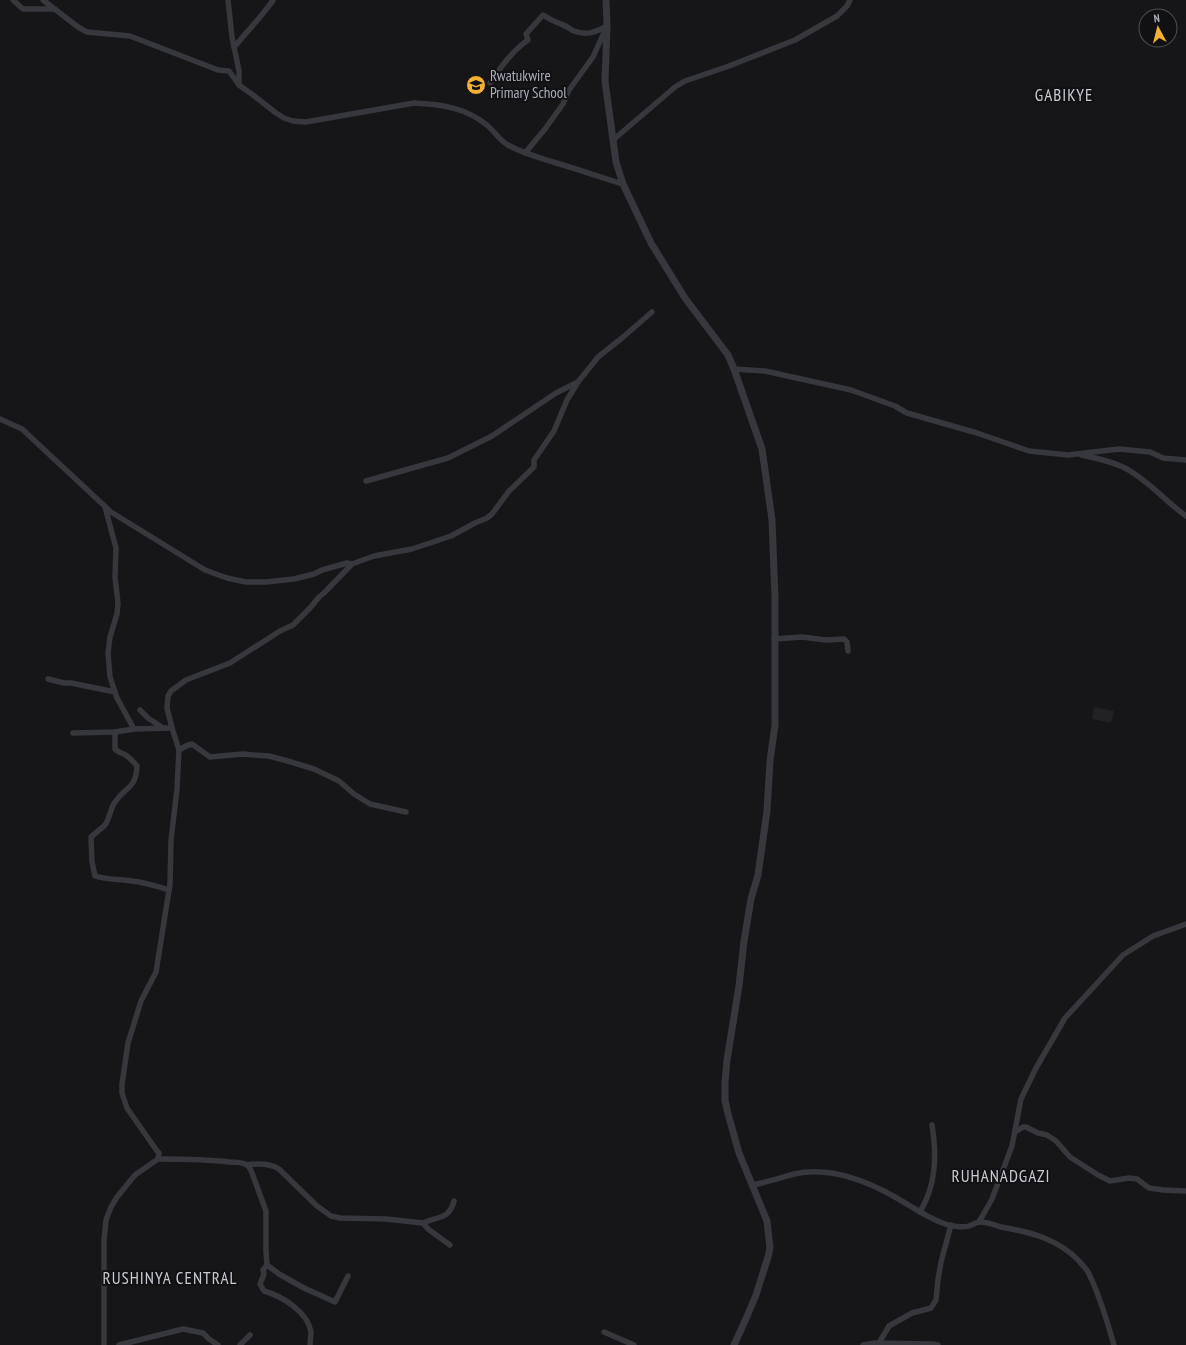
<svg xmlns="http://www.w3.org/2000/svg" width="1186" height="1345" viewBox="0 0 1186 1345" font-family="'PT Sans Narrow',sans-serif">
	<rect width="100%" height="100%" fill="#161618"/>
	<path fill="#222225" d="M1094,707L1114,711L1111,723L1092,719Z"/>
	<g fill="none" stroke-linecap="round" stroke-linejoin="round">
		<g stroke="#37383d" stroke-width="5.5">
			<path d="M13,0L23,9H55"/>
			<path d="M43,0L78,27L87,32L130,36L218,70L229,71L239,85L253,95L276,113L284,118L293,121L306,122L414,103C441,104 467,108 488,126C495,132 499,140 508,145C522,153 538,157 553,162C577,169 600,177 623,184"/>
			<path d="M228,0L232,37L239,71V85"/>
			<path d="M234,47C240,41 243,36 249,30C257,20 266,11 273,0"/>
			<path d="M490,83C501,67 512,51 528,40L526,34L543,15C552,21 554,21 563,25C567,26 570,29 574,31C586,36 596,32 607,26"/>
			<path d="M613,140L675,87L685,81L729,66L795,40L837,16L847,6L850,0"/>
			<path d="M525,153L545,129L563,104L569,90L593,57L606,28"/>
			<path d="M734,369L765,371L851,390L895,406L907,413L977,433L1029,451L1068,455L1119,449L1150,452L1163,458L1186,460"/>
			<path d="M0,419L22,429L111,512L205,570L227,578L246,582H266L294,579L314,574L322,570L347,563L352,564L374,556L412,549L451,536L475,523L487,518L492,514L509,491L534,467V460L554,431L567,400L578,382"/>
			<path d="M1081,455C1096,458 1111,461 1125,468C1148,480 1165,501 1186,516"/>
			<path d="M366,481L448,458L492,436L556,393L578,382L598,357L622,338L652,312"/>
			<path d="M105,507L116,548L115,577L118,603L117,614L110,637L108,653L110,677L117,698L134,729"/>
			<path d="M774,639L802,637L826,640L844,639L847,642L848,651"/>
			<path d="M48,679L64,683H71L115,692"/>
			<path d="M140,710L148,718L163,728"/>
			<path d="M115,732V749C119,753 123,753 127,756C131,759 134,762 137,766C136,789 126,786 115,802C110,809 110,818 105,825C101,829 95,833 91,837L92,862L95,876C107,880 119,879 131,881C144,882 156,886 169,890"/>
			<path d="M73,733L115,732L134,729L172,728"/>
			<path d="M179,750L188,745L192,744L210,757L243,754L254,755L269,756L291,762L314,769L339,781L354,794L370,804L406,812"/>
			<path d="M1015,1132L1023,1127H1026L1038,1133L1047,1135L1056,1141L1070,1157L1098,1175L1110,1181L1129,1178L1137,1179L1149,1188L1163,1190L1186,1191"/>
			<path d="M158,1159C182,1159 205,1159 229,1162C234,1162 243,1162 247,1165C250,1167 251,1170 252,1173L266,1211V1251L267,1265L263,1270L264,1274L260,1284L264,1291C282,1296 308,1312 311,1332C311,1336 310,1341 310,1345"/>
			<path d="M247,1165C259,1163 269,1163 279,1169L317,1206L331,1216L340,1218L386,1219L423,1223L428,1229L450,1245"/>
			<path d="M753,1185C767,1182 780,1178 794,1174C829,1166 865,1180 895,1197C911,1206 927,1218 945,1224C951,1226 963,1228 969,1226C973,1225 976,1222 980,1222C987,1222 995,1225 1001,1227C1030,1232 1059,1239 1080,1262C1083,1266 1087,1269 1089,1274C1100,1296 1107,1321 1114,1345"/>
			<path d="M920,1212C936,1185 937,1156 932,1125"/>
			<path d="M979,1222L992,1199L1012,1146L1021,1099L1036,1068L1065,1018L1123,955L1153,936L1186,924"/>
			<path d="M423,1223C438,1216 449,1220 454,1201"/>
			<path d="M267,1265L279,1274L304,1288L335,1302L348,1276"/>
			<path d="M604,1332L634,1345"/>
			<path d="M879,1343L889,1326L912,1313L931,1308L936,1300L938,1280L941,1262L951,1225"/>
			<path d="M104,1345V1240L106,1220L111,1207L117,1197L135,1175L158,1159L159,1153L157,1151L127,1108L122,1093V1084L128,1043L141,1001L156,972L170,884L171,840L177,789L179,750L172,728L167,708L168,696L171,691L186,680L230,663L280,631L293,625L310,608L319,597L325,592L352,564"/>
			<path d="M119,1345L183,1329L203,1333L209,1339L218,1345"/>
			<path d="M240,1345L250,1335"/>
			<path d="M863,1345L875,1343L933,1344L938,1345"/>
		</g>
		<path stroke="#37383d" stroke-width="7" d="M606,0L607,26L605,81L616,162L623,184L651,243L685,298L728,355L734,369L762,449L772,520L775,598V725L770,761L767,811L758,875L751,899L744,941L739,986L727,1060L725,1082V1100L728,1114L739,1153L767,1221L770,1248L768,1257L756,1295L745,1321L734,1345"/>
	</g>
	<defs>
		<g id="school-disc" transform="scale(1)"><circle r="9.5" fill="#f2b134" stroke="#111113"/><path d="M0-5L7-2L0 1L-7-2ZM-4 1L0 2.5L4 1V4Q0 6-4 4Z" fill="#111"/></g>
	</defs>
	<g fill-rule="evenodd">
		<use href="#school-disc" x="476" y="85"/>
	</g>
	<g text-anchor="middle" stroke-width="4" stroke-linejoin="round" paint-order="stroke">
		<g font-size="15" fill="#a8adb8" stroke="#111113" text-anchor="start">
			<text x="490" y="81">Rwatukwire<tspan x="490" dy="17">Primary School</tspan></text>
		</g>
		<g font-size="17" letter-spacing="1" fill="#c9ccd4" stroke="#111113">
			<text x="1064" y="101">GABIKYE</text>
			<text x="1001" y="1182">RUHANADGAZI</text>
			<text x="170" y="1284">RUSHINYA CENTRAL</text>
		</g>
	</g>
	<g transform="translate(1158 28) rotate(353)"><circle r="19" fill="#111113" stroke="#4d4f55"/>
	<path d="M0-3L7 15L0 10L-7 15Z" fill="#f2b134"/>
	<text y="-6" font-size="11" font-weight="bold" text-anchor="middle" fill="#a8adb8">N</text>
	</g>
</svg>
